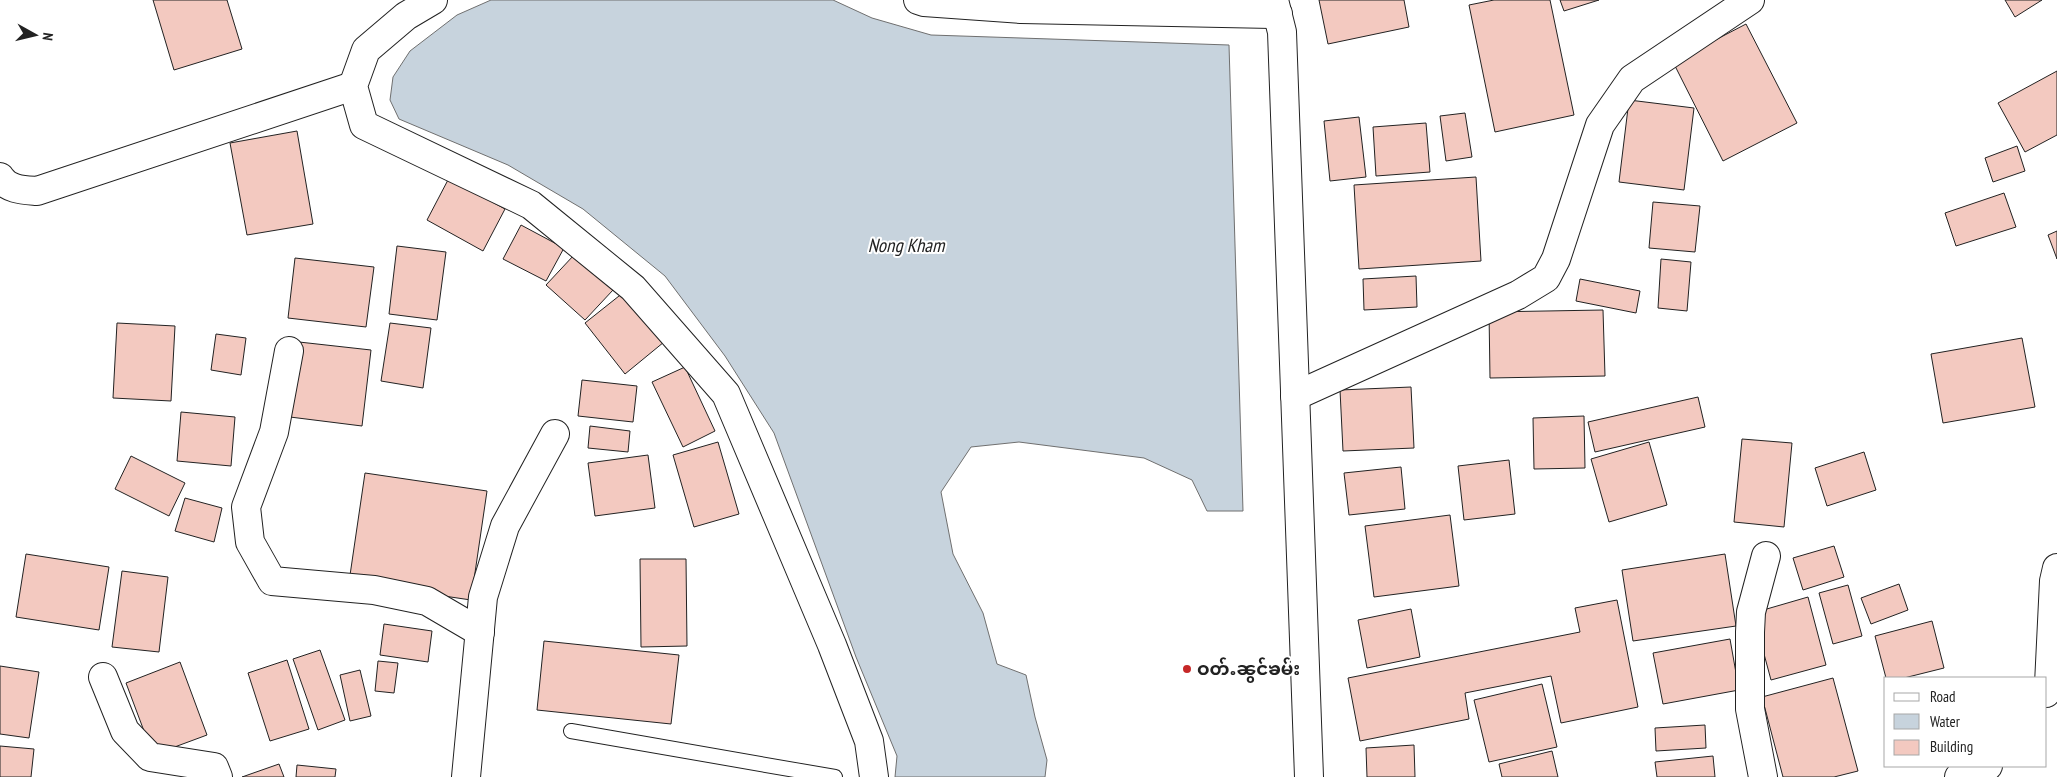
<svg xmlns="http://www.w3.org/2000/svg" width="2057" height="777" viewBox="0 0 2057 777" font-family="'PT Sans Narrow','Noto Sans Myanmar',sans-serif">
	<rect width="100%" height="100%" fill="#fff"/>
	<path fill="#c7d3dd" stroke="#6f6f6f" d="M491,0H833L872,18L931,35L1229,45L1243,511H1207L1192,480L1144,458L1019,442L971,447L941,492L953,554L983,613L997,664L1026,675L1035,717L1047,760L1045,777H895L897,756L856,657L774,433L725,356L665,276L583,209L508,165L399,119L390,100L393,77L410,51L457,15Z"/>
	<g fill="#f3c9c0" stroke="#222">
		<path d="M153,0H227L242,49L174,70Z"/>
		<path d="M1319,0H1404L1409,27L1328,44Z"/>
		<path d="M1494,0H1550L1574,115L1495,132L1469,5Z"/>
		<path d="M1560,0H1599L1564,11Z"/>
		<path d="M2005,0H2042L2015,17Z"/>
		<path d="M1746,24L1797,123L1723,161L1673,62Z"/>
		<path d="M2057,71V135L2025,152L1998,103Z"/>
		<path d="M1629,100L1694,108L1684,190L1619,182Z"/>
		<path d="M1465,113L1472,157L1446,161L1440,116Z"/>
		<path d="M1359,117L1366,177L1330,181L1324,121Z"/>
		<path d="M1426,123L1430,172L1376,176L1373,127Z"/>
		<path d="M297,131L313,224L247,235L230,143Z"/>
		<path d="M2017,146L2025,171L1993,182L1985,158Z"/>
		<path d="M1476,177L1481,261L1359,269L1354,185Z"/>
		<path d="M449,178L505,209L483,251L427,220Z"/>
		<path d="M2004,193L2016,227L1956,246L1945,213Z"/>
		<path d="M1653,202L1700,206L1695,252L1649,248Z"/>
		<path d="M521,225L564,248L546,281L503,259Z"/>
		<path d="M2057,231V259L2048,235Z"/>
		<path d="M397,246L446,252L437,320L389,314Z"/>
		<path d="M574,255L613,290L585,320L546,285Z"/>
		<path d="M295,258L374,267L366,327L288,318Z"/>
		<path d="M1661,259L1691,262L1687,311L1658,308Z"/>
		<path d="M1416,276L1417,307L1364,310L1363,279Z"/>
		<path d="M1580,279L1640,291L1636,313L1576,301Z"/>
		<path d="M624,292L664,342L625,374L585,323Z"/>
		<path d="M1603,310L1605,376L1490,378L1489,312Z"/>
		<path d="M117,323L175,326L171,401L113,398Z"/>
		<path d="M390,323L431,328L423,388L381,381Z"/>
		<path d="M216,334L246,338L241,375L211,370Z"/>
		<path d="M2022,338L2035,407L1943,423L1931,354Z"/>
		<path d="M299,342L371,350L362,426L290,417Z"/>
		<path d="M685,367L715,431L683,447L652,382Z"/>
		<path d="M582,380L637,386L633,422L578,416Z"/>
		<path d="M1411,387L1414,448L1343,451L1340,390Z"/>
		<path d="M1698,397L1705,427L1595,452L1588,422Z"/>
		<path d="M181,412L235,417L231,466L177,461Z"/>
		<path d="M1584,416L1585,468L1534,469L1533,418Z"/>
		<path d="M590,426L630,431L628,452L588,448Z"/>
		<path d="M1742,439L1792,443L1784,527L1734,522Z"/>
		<path d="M718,442L739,514L694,527L673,455Z"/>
		<path d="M1649,442L1667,505L1609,522L1591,459Z"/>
		<path d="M1864,452L1876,490L1827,506L1815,468Z"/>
		<path d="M648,455L655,508L595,516L588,463Z"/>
		<path d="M131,456L185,483L169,516L115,489Z"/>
		<path d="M1509,460L1515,514L1464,520L1458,466Z"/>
		<path d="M1401,467L1405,509L1349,515L1344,473Z"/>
		<path d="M365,473L487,491L471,600L349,582Z"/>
		<path d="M185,498L222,508L214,542L175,531Z"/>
		<path d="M1450,515L1459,586L1374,597L1365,526Z"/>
		<path d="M1834,546L1844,577L1803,590L1793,558Z"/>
		<path d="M26,554L109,567L99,630L16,617Z"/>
		<path d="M1725,554L1736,626L1633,641L1622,570Z"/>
		<path d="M640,559H686L687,646L641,647Z"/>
		<path d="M122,571L168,577L159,652L112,647Z"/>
		<path d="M1899,584L1908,610L1871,624L1861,598Z"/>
		<path d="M1848,585L1862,636L1833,644L1819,593Z"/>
		<path d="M1808,597L1826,665L1771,680L1753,613Z"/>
		<path d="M1617,600L1638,707L1561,723L1551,676L1465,693L1469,719L1360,741L1348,678L1580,632L1575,608Z"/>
		<path d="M1411,609L1420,657L1367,668L1358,620Z"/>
		<path d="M1932,621L1944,668L1904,678H1886L1875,636Z"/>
		<path d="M384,624L432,631L428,662L380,655Z"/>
		<path d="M1730,639L1739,690L1663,704L1653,653Z"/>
		<path d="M544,641L679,655L671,724L537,710Z"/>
		<path d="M320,650L345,720L318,730L293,659Z"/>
		<path d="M287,660L309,729L270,741L248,673Z"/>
		<path d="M378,661L398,663L394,693L375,691Z"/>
		<path d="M180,662L207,735L153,755L126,683Z"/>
		<path d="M0,666L39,672L29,738L0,734Z"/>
		<path d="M360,670L371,716L350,721L340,675Z"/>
		<path d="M1833,678L1858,771L1834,777H1783L1762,697Z"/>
		<path d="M1542,684L1557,747L1489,762L1474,700Z"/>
		<path d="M1705,725L1706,748L1656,751L1655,728Z"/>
		<path d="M1414,745L1415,777H1367L1366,748Z"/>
		<path d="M0,746L34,749L31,777H0Z"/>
		<path d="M1552,751L1558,777H1502L1499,764Z"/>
		<path d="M1713,756L1715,777H1657L1655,762Z"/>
		<path d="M279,764L284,777H242Z"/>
		<path d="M297,765L336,769L335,777H296Z"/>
	</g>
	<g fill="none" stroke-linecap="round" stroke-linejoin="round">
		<g stroke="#222" stroke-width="16">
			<path id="service" d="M571,731L835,777"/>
		</g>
		<g stroke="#222" stroke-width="30">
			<g id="minor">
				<path d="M433,0L406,16L366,50L353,86L364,125L531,205L633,288L726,394L832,645L869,741L874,777"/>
				<path d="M918,0L924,2L1021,9L1278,14"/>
				<path d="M0,177C8,190 24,190 37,191L353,86"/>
				<path d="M289,351L274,432L246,507L250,542L272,581L374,590L427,601L480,632"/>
				<path d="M1295,396L1518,295L1546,278L1556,259L1600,125L1632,79L1750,0"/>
				<path d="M103,677L125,731L150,757L214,767L218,777"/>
				<path d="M2046,693L2049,684L2054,581L2057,568"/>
				<path d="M466,777L483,597L505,526L555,434"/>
				<path d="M1763,777L1750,709V632L1751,612L1766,556"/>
				<path d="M1959,777L1975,773L1988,766"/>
			</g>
		</g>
		<g stroke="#222" stroke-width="30">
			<path id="trunk" d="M1274,0L1282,32L1309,777"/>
		</g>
		<use href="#service" stroke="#fff" stroke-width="14"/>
		<use href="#minor" stroke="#fff" stroke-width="28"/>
		<use href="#trunk" stroke="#fff" stroke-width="28"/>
	</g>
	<circle fill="#c62828" stroke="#fff" stroke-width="2" cx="1187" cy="669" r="5"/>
	<g text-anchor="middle" stroke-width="4" stroke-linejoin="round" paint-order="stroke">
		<g font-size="18" font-weight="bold" fill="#222" stroke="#fff" text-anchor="start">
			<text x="1197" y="675">ဝတ်ႉၼွင်ၶမ်း</text>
		</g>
		<g font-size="19" font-style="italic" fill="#222" stroke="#fff">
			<text x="906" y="252">Nong Kham</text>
		</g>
	</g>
	<rect x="1884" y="677" width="162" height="90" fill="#ffffff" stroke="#a7a7a7"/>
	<rect x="1894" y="693" width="25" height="8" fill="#ffffff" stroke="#a7a7a7"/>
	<text x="1930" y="702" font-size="15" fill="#222222">Road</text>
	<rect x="1894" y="714" width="25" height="15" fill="#c7d3dd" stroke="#a7a7a7"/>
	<text x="1930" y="727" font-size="15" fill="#222222">Water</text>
	<rect x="1894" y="740" width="25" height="15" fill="#f3c9c0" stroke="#a7a7a7"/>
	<text x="1930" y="752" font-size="15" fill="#222222">Building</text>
	<g transform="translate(35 35) rotate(98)" stroke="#ffffff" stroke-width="4" paint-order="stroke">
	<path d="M0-4L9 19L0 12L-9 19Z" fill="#222222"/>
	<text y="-8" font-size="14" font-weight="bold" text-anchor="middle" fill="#222222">N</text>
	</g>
</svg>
